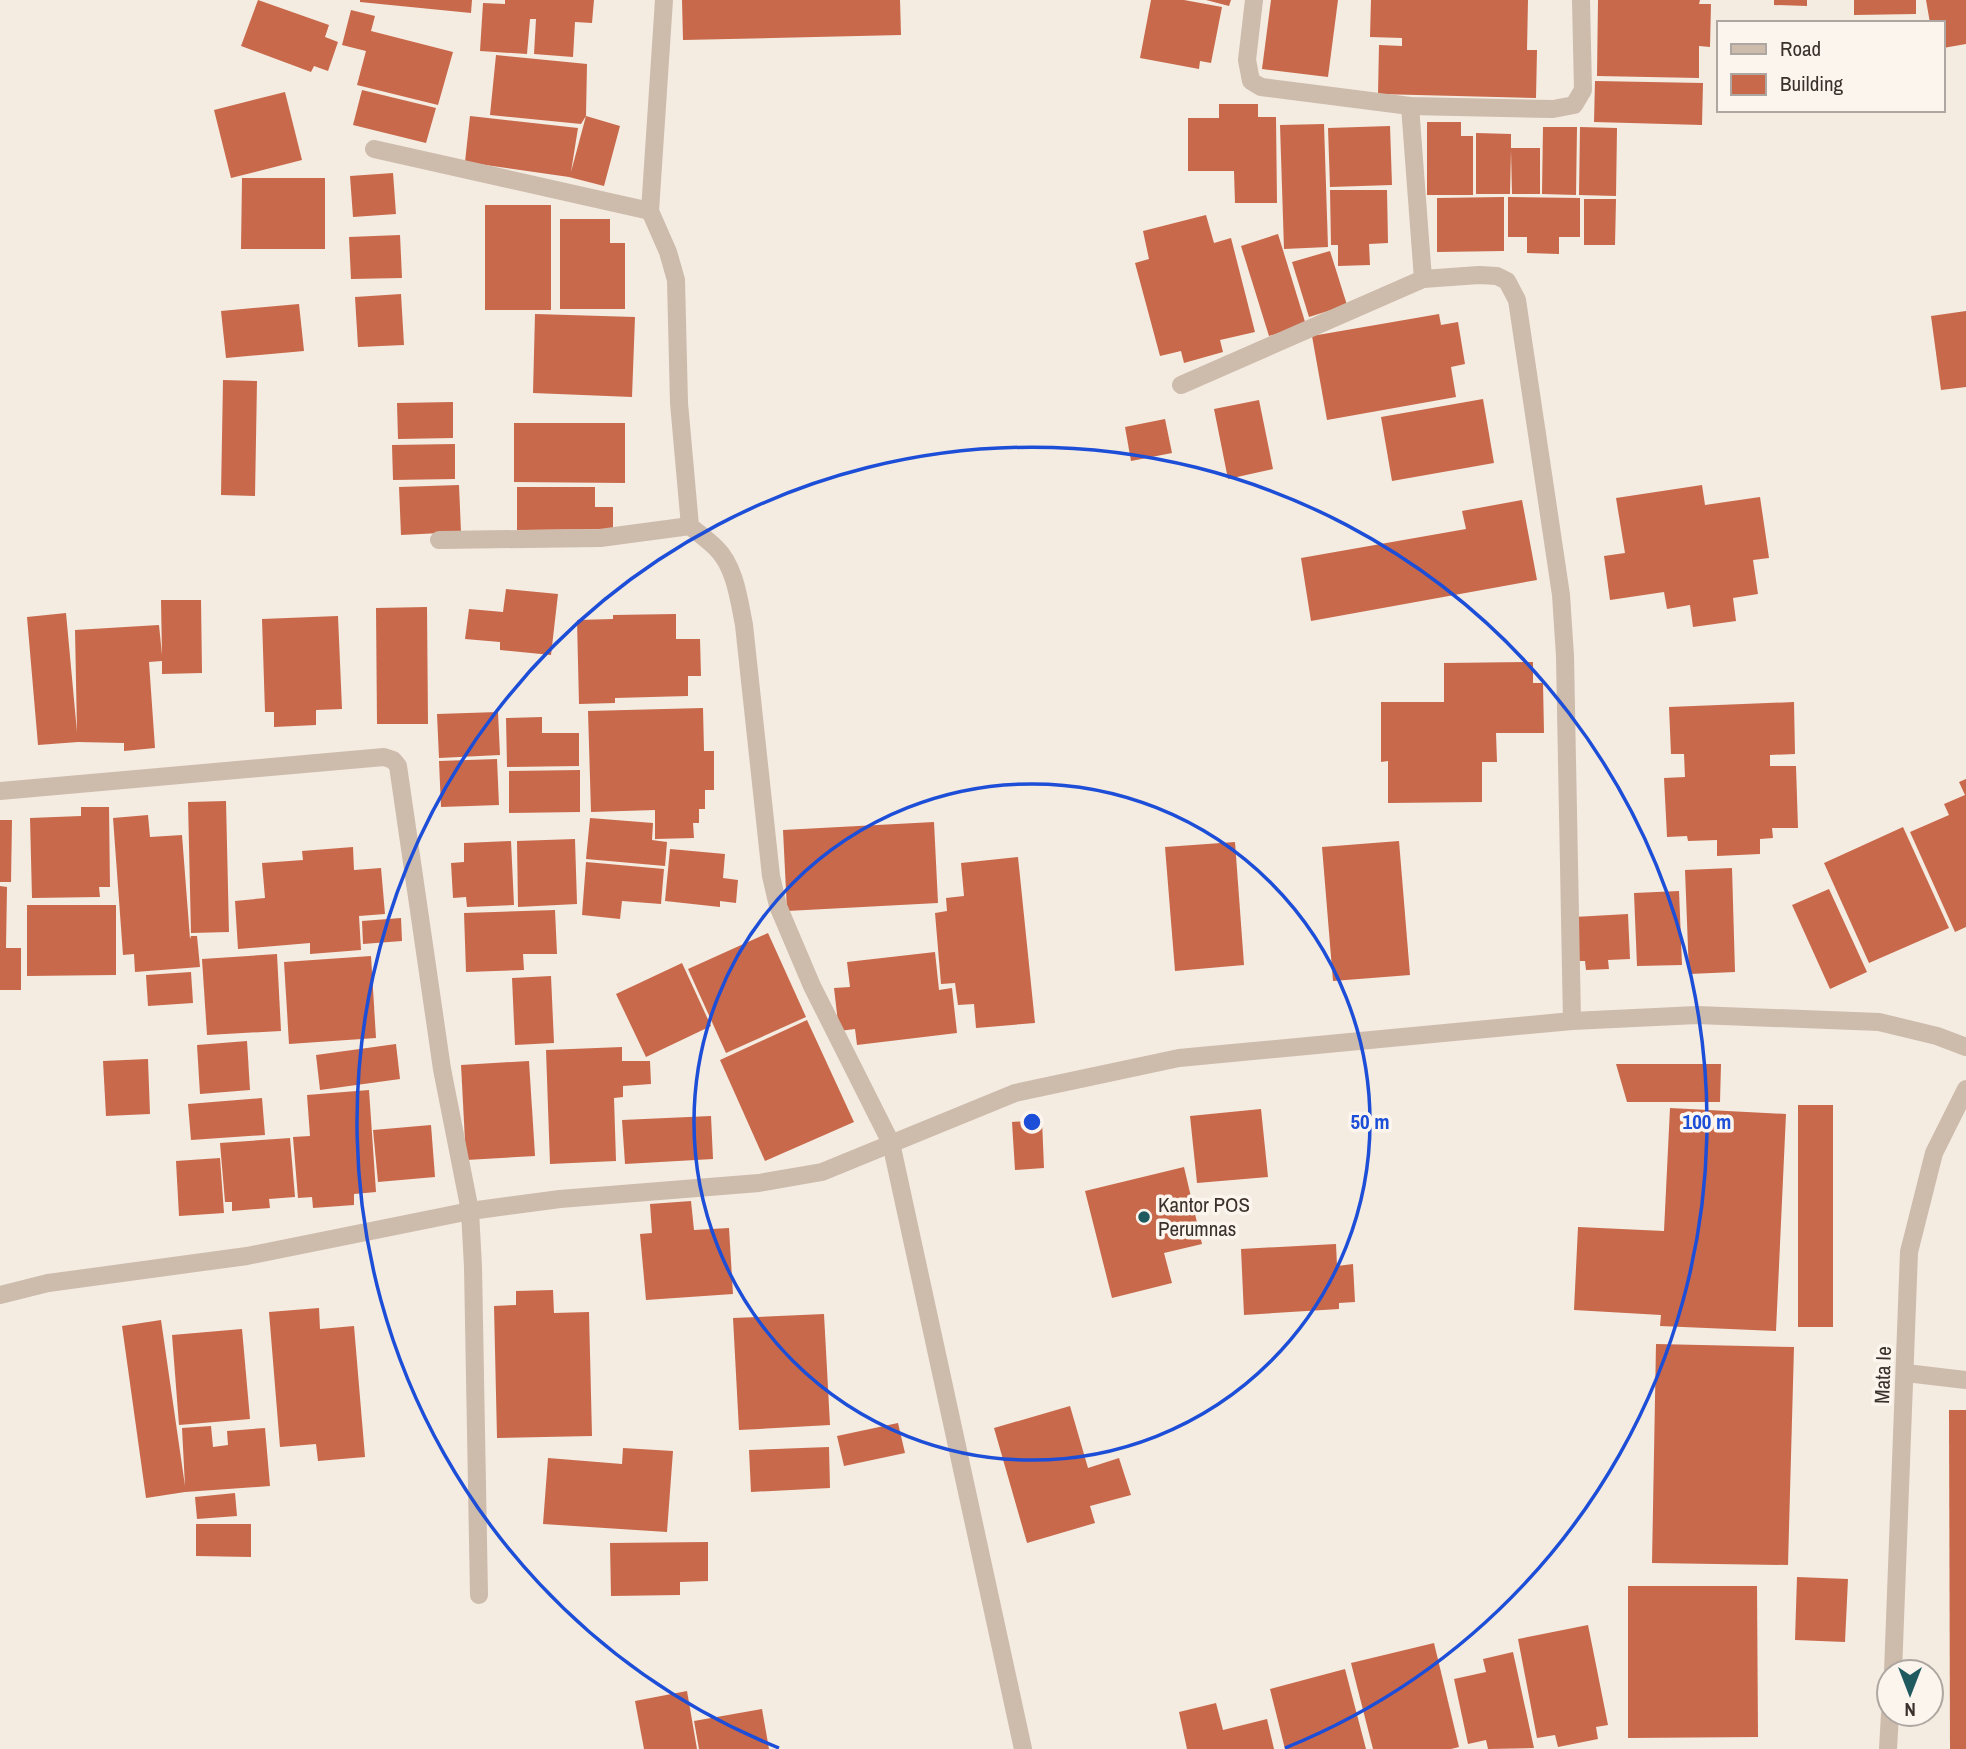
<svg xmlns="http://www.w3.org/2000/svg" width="1966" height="1749" viewBox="0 0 1966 1749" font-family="'Archivo Narrow',sans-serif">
	<rect width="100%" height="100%" fill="#f4ebe1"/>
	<g fill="#c8694b">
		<path d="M258,0L329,25L325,37L338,42L328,71L314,66L311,72L241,46Z"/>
		<path d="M360,0H472L471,13L360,2Z"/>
		<path d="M505,0H594L592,23L575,22L573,57L534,54L536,19H530L527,54L480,51L483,3L505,4Z"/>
		<path d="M682,0H900L901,35L683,40Z"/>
		<path d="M1151,0H1184L1222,7L1211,63L1200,61L1199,69L1140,58Z"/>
		<path d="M1206,0H1231L1229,6Z"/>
		<path d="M1271,0H1338L1328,77L1262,69Z"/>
		<path d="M1371,0H1528L1527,50H1537L1536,98L1378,94L1379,45L1402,46V38L1370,37Z"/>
		<path d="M1598,0H1700L1699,4H1711L1710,47L1699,46V78L1597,76Z"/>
		<path d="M1774,0H1807V6L1774,5Z"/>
		<path d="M1854,0H1916V14L1854,15Z"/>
		<path d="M1926,0H1966V44L1943,48V23H1930Z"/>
		<path d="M351,10L375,16L371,31L453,52L438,105L357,85L366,51L342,45Z"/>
		<path d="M496,55L587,64L586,116L620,126L604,186L569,177L465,162L470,116L578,128L571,172L586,116L581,124L490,115Z"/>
		<path d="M1595,81L1703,83L1702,125L1594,122Z"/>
		<path d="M362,90L436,108L426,143L353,125Z"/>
		<path d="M285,92L302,160L231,178L214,110Z"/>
		<path d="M1219,104H1258V117H1276L1277,203H1235L1234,171H1188V118H1219Z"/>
		<path d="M1427,122H1461V136H1473V195H1427Z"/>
		<path d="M1324,124L1328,247L1284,249L1280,125Z"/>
		<path d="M1390,126L1392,185L1330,187L1328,128Z"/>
		<path d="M1543,127H1577L1576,195L1542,194Z"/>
		<path d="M1580,127L1617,128L1616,196L1579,195Z"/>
		<path d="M1476,133L1511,134V148H1540V194H1512L1511,150L1510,194H1476Z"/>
		<path d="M393,173L396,214L353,217L350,176Z"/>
		<path d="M242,178H325V249H241Z"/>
		<path d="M1330,190H1387L1388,243L1369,244L1370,265L1338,266V245H1331Z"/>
		<path d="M1504,197V251L1437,252V198Z"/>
		<path d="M1508,197L1580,198V237H1559V254L1527,253V237H1508Z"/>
		<path d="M1584,199H1616L1615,245H1584Z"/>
		<rect x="485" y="205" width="66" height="105"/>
		<path d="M1206,215L1214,243L1231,238L1255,332L1220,340L1223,352L1184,363L1181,351L1160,356L1135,263L1149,259L1143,231Z"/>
		<path d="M560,219H610V243H625V309H560Z"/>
		<path d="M1278,234L1306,325L1269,336L1241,246Z"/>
		<path d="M400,235L402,278L351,279L349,237Z"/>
		<path d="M1330,251L1347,305L1309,317L1292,262Z"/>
		<path d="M401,294L404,345L358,347L355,297Z"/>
		<path d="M299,304L304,351L226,358L221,311Z"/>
		<path d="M1966,311V387L1941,390L1931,316Z"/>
		<path d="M535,314L635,317L632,397L533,393Z"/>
		<path d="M1439,314L1441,325L1458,322L1465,364L1451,367L1456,397L1327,420L1312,336Z"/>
		<path d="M223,380L257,381L255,496L221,495Z"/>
		<path d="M1483,399L1494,463L1392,481L1381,417Z"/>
		<path d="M1259,400L1273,469L1228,479L1214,409Z"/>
		<path d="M453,402V438L398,439L397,403Z"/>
		<path d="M1165,419L1172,453L1131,461L1125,427Z"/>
		<path d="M514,423H625V483L514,482Z"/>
		<path d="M455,444V479L393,480L392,445Z"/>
		<path d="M459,485L461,532L401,535L399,487Z"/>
		<path d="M1702,485L1705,505L1760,497L1769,558L1753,560L1758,594L1733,598L1736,621L1693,627L1690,605L1667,609L1664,592L1610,600L1604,556L1625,553L1616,498Z"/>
		<path d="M517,487H595V507H613V529L517,530Z"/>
		<path d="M1522,500L1537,580L1311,621L1301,558L1466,529L1462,511Z"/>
		<path d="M506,589L558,594L551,655L500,650V642L465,639L469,609L503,612Z"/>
		<path d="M161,600H201L202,673L162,674V661L149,662L155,748L124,751V743L78,742L38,745L27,617L66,613L77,732L75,630L159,625L162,655Z"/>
		<path d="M427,607L428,724H377L376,608Z"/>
		<path d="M676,614V639H700L701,676H688V696L615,698V703L579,704L577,620L613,619V615Z"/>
		<path d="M338,616L342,709L316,710V725L274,727V712H265L262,619Z"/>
		<path d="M1533,662V683H1543L1544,733H1496L1497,762H1482V802L1388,803V761L1381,762V702H1444V663Z"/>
		<path d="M1794,702L1795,754L1770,755V766H1796L1798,828H1772L1773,838L1760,839V854L1717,856V840L1688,841L1687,836L1667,837L1664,778L1685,777L1684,754H1671L1669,707Z"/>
		<path d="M703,708L704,751H714V790H705V809H699V823H693L694,838L655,839V810L591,812L588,711Z"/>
		<path d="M498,712L500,755L439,758L437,714Z"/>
		<path d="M542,717V733H579V766L507,767L506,718Z"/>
		<path d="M497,759L499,805L441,807L439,761Z"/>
		<path d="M580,770V812L509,813V771Z"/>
		<path d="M1966,779V927L1955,932L1910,832L1949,815L1944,804L1965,795L1959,782Z"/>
		<path d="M226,801L229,932L191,933L188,802Z"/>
		<path d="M81,807H109L110,887H99L100,897L32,898L30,818L81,816Z"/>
		<path d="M148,815L150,837L182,835L190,939L191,936H197L200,967L135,972L134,954L123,955L113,818Z"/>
		<path d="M590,818L653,823L652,840L667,842L665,866L586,859Z"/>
		<path d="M0,820H12L11,882H0Z"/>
		<path d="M934,822L938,903L787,911L783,830Z"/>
		<path d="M1903,827L1949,928L1869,963L1824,863Z"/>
		<path d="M575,839L577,904L518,907L517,841Z"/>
		<path d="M511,841L514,905L467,907L466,897L453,898L451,863L464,862V843Z"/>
		<path d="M1399,841L1410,975L1333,981L1322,847Z"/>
		<path d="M1235,842L1244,965L1175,971L1165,847Z"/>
		<path d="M353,847L354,870L381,868L385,914L359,916L361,950L310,954V943L238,949L235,901L265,898L262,863L303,860L302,851Z"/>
		<path d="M670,849L725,854L723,878L738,880L736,903L720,901V907L665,901Z"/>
		<path d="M1018,857L1035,1023L976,1028L974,1004L958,1005L955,983L941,984L935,913L947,911L946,898L964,896L961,863Z"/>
		<path d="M586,862L664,869L661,904L622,901L620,919L582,915Z"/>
		<path d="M1732,868L1735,972L1689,974L1685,870Z"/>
		<path d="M0,886L7,887L6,948H21V990H0Z"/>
		<path d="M1829,889L1867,972L1830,989L1792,905Z"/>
		<path d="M1679,891L1682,965L1637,966L1634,893Z"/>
		<path d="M27,905H116V975L27,976Z"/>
		<path d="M555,910L557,954H523L524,970L466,972L464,913Z"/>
		<path d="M1628,914L1630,959L1608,960L1609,969L1586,970L1585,961H1576L1574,917Z"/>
		<path d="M401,918L402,941L363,944L362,921Z"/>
		<path d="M768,933L806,1017L726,1053L688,969Z"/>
		<path d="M935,952L939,990L952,988L957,1033L857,1045L855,1029L839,1031L834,988L850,987L847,962Z"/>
		<path d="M277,954L281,1031L207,1035L202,959Z"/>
		<path d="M371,956L376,1038L289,1044L284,962Z"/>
		<path d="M682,963L711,1026L646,1057L616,994Z"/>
		<path d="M191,972L193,1003L148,1006L146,975Z"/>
		<path d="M551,976L554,1043L515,1045L512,978Z"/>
		<path d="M807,1020L854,1122L765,1161L720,1060Z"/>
		<path d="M247,1041L250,1090L200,1094L197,1045Z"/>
		<path d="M396,1044L400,1079L320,1090L316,1055Z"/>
		<path d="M622,1047V1061H650L651,1084L623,1086V1097L614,1098L616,1161L550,1164L546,1050Z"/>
		<path d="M148,1059L150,1114L106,1116L103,1061Z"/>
		<path d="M529,1061L535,1156L466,1160L461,1065Z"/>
		<path d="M1616,1064H1721L1720,1102H1627Z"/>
		<path d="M369,1090L376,1192L354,1194V1205L313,1208L312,1197L298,1198L293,1137L310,1136L307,1095Z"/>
		<path d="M262,1098L265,1135L191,1140L188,1104Z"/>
		<rect x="1798" y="1105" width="35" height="222"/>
		<path d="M1670,1108L1786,1114L1776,1331L1660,1326L1661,1315L1574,1310L1578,1227L1664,1231Z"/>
		<path d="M1261,1109L1268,1177L1197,1183L1190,1116Z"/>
		<path d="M711,1116L713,1159L625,1164L622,1120Z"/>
		<path d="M1042,1120L1044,1168L1015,1170L1012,1122Z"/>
		<path d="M431,1125L435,1177L378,1182L373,1130Z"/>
		<path d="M290,1138L295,1197L269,1199L270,1208L232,1211V1202H225L220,1143Z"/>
		<path d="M220,1158L224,1213L179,1216L176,1161Z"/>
		<path d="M1184,1167L1202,1244L1164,1253L1172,1283L1112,1298L1085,1191Z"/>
		<path d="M691,1201L694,1230L729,1228L733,1294L646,1300L640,1234L652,1233L650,1204Z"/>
		<path d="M1336,1244L1337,1266L1353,1264L1355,1302L1339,1303V1309L1244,1315L1241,1249Z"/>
		<path d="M553,1290L554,1313L589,1312L592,1436L497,1438L494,1306L516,1305V1291Z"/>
		<path d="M319,1308L320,1329L354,1326L365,1457L318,1461L316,1444L280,1447L269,1312Z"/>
		<path d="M824,1314L830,1425L739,1430L733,1318Z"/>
		<path d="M161,1320L185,1486L182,1428L211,1426L213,1447L228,1445L227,1431L265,1428L270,1486L185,1492L146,1498L122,1326Z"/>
		<path d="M242,1329L250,1419L179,1425L172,1335Z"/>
		<path d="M1656,1344L1794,1347L1788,1565L1652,1563Z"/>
		<path d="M1070,1406L1088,1468L1119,1458L1131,1495L1090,1506L1095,1523L1027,1543L994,1428Z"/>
		<path d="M1949,1410H1966V1749H1950Z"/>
		<path d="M898,1423L905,1453L844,1466L837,1436Z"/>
		<path d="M829,1447L830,1488L751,1492L749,1450Z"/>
		<path d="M623,1448L673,1451L667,1532L543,1524L548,1458L622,1464Z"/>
		<path d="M235,1493L237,1516L197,1519L195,1497Z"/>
		<path d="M196,1524H251V1557L196,1556Z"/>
		<path d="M708,1542V1581L680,1582V1595L611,1596L610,1543Z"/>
		<path d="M1797,1577L1848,1579L1845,1642L1795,1640Z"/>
		<path d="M1628,1586H1757L1758,1737L1628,1738Z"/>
		<path d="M1588,1625L1608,1725L1596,1727L1598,1739L1558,1747L1555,1735L1537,1738L1518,1639Z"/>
		<path d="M1434,1643L1459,1747L1451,1749H1373L1351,1663Z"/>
		<path d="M1513,1652L1534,1748L1488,1749L1486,1740L1468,1744L1454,1679L1486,1672L1483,1659Z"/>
		<path d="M1345,1669L1366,1749H1285L1270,1689Z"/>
		<path d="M687,1691L697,1749H644L635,1701Z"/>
		<path d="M1216,1703L1223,1730L1267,1719L1274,1749H1187L1179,1712Z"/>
		<path d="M762,1709L769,1749H699L694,1721Z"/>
	</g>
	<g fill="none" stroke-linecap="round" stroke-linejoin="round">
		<g stroke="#cdbbac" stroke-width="18">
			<path d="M664,0L650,211L668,252L676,280L679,403L690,526C698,533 708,540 716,548C735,566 739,600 744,625L771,876L778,906L812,986L891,1143L1023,1749"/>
			<path d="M1254,0L1247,60L1251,81L1261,87L1410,106L1553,109L1574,105L1583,90L1581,0"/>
			<path d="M1410,106L1423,279"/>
			<path d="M374,149L650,211"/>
			<path d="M1181,385L1423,279L1479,275L1497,276L1507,281L1517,300L1561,595L1565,656L1572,1021"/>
			<path d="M439,540L600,538L690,526"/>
			<path d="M0,791L384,757L393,760L398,766L442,1069L470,1211L473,1267L479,1595"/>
			<path d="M0,1295L48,1283L247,1256L470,1211L560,1199L759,1183L822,1172L1015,1093L1179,1058L1572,1021L1697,1015L1879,1022L1937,1036L1966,1047"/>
			<path d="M1906,1373L1966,1380"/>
			<path d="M1893,1672L1909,1252L1934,1153L1966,1089"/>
			<path d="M1888,1749L1890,1714"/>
		</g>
	</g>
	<g fill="none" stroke="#1d4ed8" stroke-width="3.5">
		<circle cx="1032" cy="1122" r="338"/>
		<path d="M779 1748A675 675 0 1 1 1285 1748"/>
	</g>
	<circle fill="#1f5a5e" stroke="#fbf5ee" stroke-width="2.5" cx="1144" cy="1217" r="7"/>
	<g text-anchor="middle" stroke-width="7" stroke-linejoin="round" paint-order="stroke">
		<g font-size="21" fill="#3b302b" stroke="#fbf5ee" text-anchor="start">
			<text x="1158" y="1212">Kantor POS<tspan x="1158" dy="24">Perumnas</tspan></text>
		</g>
		<g font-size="21" fill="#3b302b" stroke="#fbf5ee">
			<text transform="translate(1883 1375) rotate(-88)" y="7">Mata Ie</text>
		</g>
	</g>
	<circle cx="1032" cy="1122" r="10" fill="#1d4ed8" stroke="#fbf5ee" stroke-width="3.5"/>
	<g font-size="21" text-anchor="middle" font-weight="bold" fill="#1d4ed8" stroke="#fbf5ee" stroke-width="7" stroke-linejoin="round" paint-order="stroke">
		<text x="1370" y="1129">50 m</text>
		<text x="1707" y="1129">100 m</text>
	</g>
	<rect x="1717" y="21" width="228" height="91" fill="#fbf5ee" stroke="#aea6a0" stroke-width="2"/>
	<rect x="1731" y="44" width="35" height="10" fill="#cdbbac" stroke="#aea6a0" stroke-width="2"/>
	<text x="1780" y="56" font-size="21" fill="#3b302b">Road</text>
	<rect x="1731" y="74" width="35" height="21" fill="#c8694b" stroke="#aea6a0" stroke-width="2"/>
	<text x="1780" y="91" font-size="21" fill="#3b302b">Building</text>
	<g transform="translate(1910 1693) rotate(180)"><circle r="33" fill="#fbf5ee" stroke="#aea6a0" stroke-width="2"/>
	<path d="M0-5L12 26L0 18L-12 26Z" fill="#1f5a5e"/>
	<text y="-10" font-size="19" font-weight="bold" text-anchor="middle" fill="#3b302b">N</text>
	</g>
</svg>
